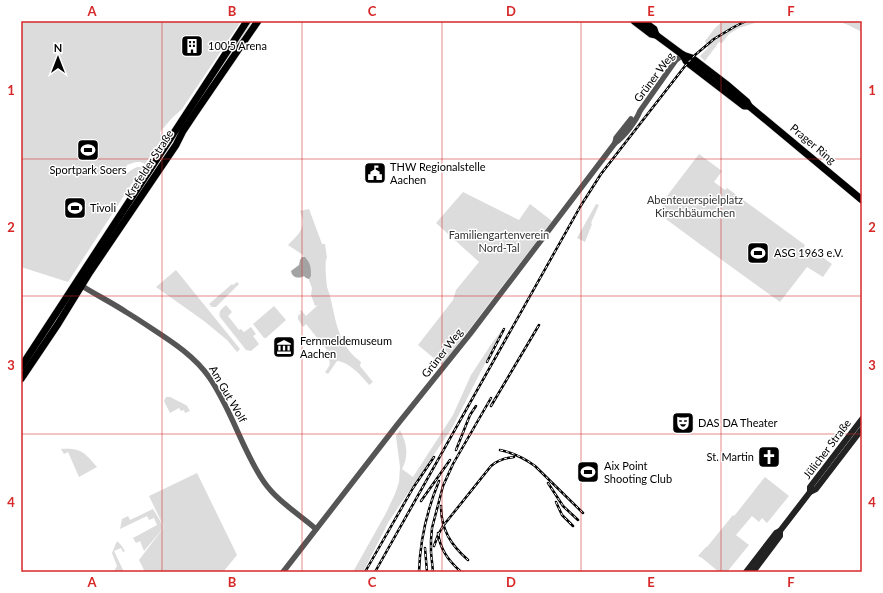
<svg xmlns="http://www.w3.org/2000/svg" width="883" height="593" viewBox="0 0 883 593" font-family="Lato,sans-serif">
	<rect width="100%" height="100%" fill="#fff"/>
	<g fill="#dcdcdc">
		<path d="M21,21H241L182,109L172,118L160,132L161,136V140L145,164C139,160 133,163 127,165L124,175C130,172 136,164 142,168L68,282L21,267Z"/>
		<path d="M250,21H253L187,121L186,120Z"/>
		<path d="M721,21H761L739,28L729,34L722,43L719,42L705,61L700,56L708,48L705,41L715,28L722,22Z"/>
		<path d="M838,21H862V32L848,25Z"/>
		<path d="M699,154L722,171L714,182L725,190L727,188L805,245L803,249L805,250L807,249L810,248L832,264L823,277L807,267L780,302L715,255L701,245L659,214L667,196Z"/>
		<path d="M463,192L519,220L530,204L552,221L442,365L418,345L453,300L456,290L479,262L436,223Z"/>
		<path d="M596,204L599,205L591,223L592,224L585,242L577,238Z"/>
		<path d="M309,209L322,244H325L327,258L326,259C325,268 326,278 327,287C328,290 329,293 330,296C335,316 337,338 352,354C354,357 358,359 361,362L360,366L373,382L369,385C361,375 349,362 337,361L328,374L325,372C332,364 331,361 324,353L327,350L306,324L303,327L298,319V316L301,313L300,311L301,310L306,316L318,305L315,306L311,295L312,288L305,270L303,255L288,245C299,234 307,228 300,211Z"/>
		<path d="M176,270L240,349L237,352L227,340L204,321L156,287Z"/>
		<path d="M237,282L239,284L216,307H212L209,304L232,284L233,285Z"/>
		<path d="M226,305L232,312L228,316L239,330L241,329L244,332L251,327L256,334L253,336L259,344L258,345L251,351L246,350L220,317C218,311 222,309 226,305Z"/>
		<path d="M274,306L286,320L266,338H264L253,324Z"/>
		<path d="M502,330L452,428L389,521L363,572H353L386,513L395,494L399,482L400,467L396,436L400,430C407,443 409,456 402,469L413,477L453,415L471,375L492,343Z"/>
		<path d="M166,397H170L186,405L187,406L190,411L185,413L184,410L181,411L179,408L170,413L164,401Z"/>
		<path d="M61,449C81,448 84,452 97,467L79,477L68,452L64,454Z"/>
		<path d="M197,473L237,555L223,572H145L139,560L164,527L149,496Z"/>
		<path d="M765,477L789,496L767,523L762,518L759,522L752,516L736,535L749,545L727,572H719L702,558L698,556L706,547H707L733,515L734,516C745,503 754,490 765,477Z"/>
		<path d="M153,509L164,527L144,551L140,541L136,543L133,538L157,525L154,518L149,520L147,516L120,529L122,519L128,516L130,520Z"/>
		<path d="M117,541L121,545L125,551L123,552L121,548L114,551L124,572H114V571L117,566L112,553Z"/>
	</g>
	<path fill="#a3a3a3" d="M302,257H305C306,258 307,260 308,261C311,265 311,272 311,276L309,279L306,278L304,276C299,279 292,278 291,271L299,265L300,260Z"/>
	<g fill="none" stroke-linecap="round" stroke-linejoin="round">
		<g stroke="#dbdbdb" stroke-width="8">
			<g id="primary">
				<path d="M634,21L651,34L656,35"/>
				<path d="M643,21L654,29L656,35L683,55L692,58L726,84L747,102L749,106L862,200"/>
				<path d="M683,55L686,61L688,63L744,106H749"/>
				<path d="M21,367L247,21"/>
				<path d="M21,379L58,324L90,272L176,145L183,131L195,113L258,21"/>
			</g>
		</g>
		<g stroke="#555" stroke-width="5.5">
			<path d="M615,143L616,138L631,119"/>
			<path d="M79,284C94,294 111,302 126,312C136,318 145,324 154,330C174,343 195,357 209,377C232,410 242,450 264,482C277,501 299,514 316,529"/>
			<path d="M283,572L397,425L470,334L615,143C624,137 636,121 640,111L676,60L683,55"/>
		</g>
		<g stroke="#222" stroke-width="6">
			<path d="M810,492L816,489L862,429"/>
			<path d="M746,572L776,533L780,531L810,492V487L862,419"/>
			<path d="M753,572L780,536V531"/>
		</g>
		<use href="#primary" stroke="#000" stroke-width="7"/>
		<g stroke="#000" stroke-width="2.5">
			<g id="rail">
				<path d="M487,362L504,329"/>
				<path d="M491,406L539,325"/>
				<path d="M456,450L470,415L476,406"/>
				<path d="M500,450C514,453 524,458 535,466L583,513"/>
				<path d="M548,483L563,506L578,520"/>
				<path d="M421,501L450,460"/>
				<path d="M556,502L562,515L573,526"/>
				<path d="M441,506C441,530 451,545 468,560"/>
				<path d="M438,533C440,549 448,560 460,571"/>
				<path d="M434,546L438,535L443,526L491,466C498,460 505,458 514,457"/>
				<path d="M425,548L427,572"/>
				<path d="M365,572L413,488L434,457"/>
				<path d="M375,572L580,207L601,174L685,66L695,55L714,39L734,27L746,21"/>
				<path d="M419,572C420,541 427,510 439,481"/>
				<path d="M433,572L431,552V540L432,528L443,486L453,464L491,398"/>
			</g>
		</g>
		<use href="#rail" stroke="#fff" stroke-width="1" stroke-dasharray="3" stroke-linecap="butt"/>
	</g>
	<path fill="none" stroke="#d62828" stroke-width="1" stroke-opacity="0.55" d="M162,21V572M302,21V572M442,21V572M581,21V572M721,21V572M21,159H862M21,296H862M21,434H862"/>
	<defs>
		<g id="building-square" transform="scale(1.15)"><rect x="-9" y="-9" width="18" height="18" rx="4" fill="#000" stroke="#fff"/><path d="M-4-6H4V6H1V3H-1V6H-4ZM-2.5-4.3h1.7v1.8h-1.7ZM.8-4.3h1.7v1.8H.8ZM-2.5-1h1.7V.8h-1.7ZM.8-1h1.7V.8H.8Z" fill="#fff"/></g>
		<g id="stadium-square" transform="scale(1.15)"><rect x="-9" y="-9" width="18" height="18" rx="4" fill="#000" stroke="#fff"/><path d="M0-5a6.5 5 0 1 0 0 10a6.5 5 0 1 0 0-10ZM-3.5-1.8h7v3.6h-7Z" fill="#fff"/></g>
		<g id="civic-square" transform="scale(1.15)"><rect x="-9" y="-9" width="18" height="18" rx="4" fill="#000" stroke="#fff"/><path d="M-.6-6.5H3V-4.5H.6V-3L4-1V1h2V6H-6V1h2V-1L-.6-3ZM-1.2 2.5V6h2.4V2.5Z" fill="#fff"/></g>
		<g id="museum-square" transform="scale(1.15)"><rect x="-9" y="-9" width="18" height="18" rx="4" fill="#000" stroke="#fff"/><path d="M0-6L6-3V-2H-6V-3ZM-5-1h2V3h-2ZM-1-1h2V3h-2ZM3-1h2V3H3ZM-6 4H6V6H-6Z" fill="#fff"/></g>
		<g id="theatre-square" transform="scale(1.15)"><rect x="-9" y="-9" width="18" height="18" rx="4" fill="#000" stroke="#fff"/><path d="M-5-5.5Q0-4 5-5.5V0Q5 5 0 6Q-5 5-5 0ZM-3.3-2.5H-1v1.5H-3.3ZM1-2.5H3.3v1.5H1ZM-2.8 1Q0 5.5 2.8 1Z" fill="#fff"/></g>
		<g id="church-square" transform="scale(1.15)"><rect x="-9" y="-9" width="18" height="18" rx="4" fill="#000" stroke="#fff"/><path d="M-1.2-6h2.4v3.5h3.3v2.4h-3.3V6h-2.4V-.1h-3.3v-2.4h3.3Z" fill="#fff"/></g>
	</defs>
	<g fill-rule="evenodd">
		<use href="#building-square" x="192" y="46"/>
		<use href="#stadium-square" x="88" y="150"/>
		<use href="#civic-square" x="375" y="173"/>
		<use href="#stadium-square" x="75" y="208"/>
		<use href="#stadium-square" x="758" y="253"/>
		<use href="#museum-square" x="284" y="347"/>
		<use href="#theatre-square" x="683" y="423"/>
		<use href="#church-square" x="769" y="457"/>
		<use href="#stadium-square" x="588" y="472"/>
	</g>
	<g text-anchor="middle" stroke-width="3" stroke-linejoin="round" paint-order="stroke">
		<g font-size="11" fill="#000" stroke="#fff" text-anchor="start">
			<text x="208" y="50">100’5 Arena</text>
			<text x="390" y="171">THW Regionalstelle<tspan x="390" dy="13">Aachen</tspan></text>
			<text x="88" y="174" text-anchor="middle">Sportpark Soers</text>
			<text x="90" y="212">Tivoli</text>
			<text x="774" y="257">ASG 1963 e.V.</text>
			<text x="300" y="345">Fernmeldemuseum<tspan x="300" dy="13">Aachen</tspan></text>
			<text x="698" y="427">DAS DA Theater</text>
			<text x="754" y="461" text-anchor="end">St. Martin</text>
			<text x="604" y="470">Aix Point<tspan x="604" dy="13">Shooting Club</tspan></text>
		</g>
		<g font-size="11" fill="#000" stroke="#fff">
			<text transform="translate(654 77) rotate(-53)" y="4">Grüner Weg</text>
			<text transform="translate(813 144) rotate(40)" y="4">Prager Ring</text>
			<text transform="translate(149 164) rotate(-57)" y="4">Krefelder Straße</text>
			<text transform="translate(442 353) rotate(-52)" y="4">Grüner Weg</text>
			<text transform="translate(228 394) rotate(60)" y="4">Am Gut Wolf</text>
			<text transform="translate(827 449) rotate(-53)" y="4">Jülicher Straße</text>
		</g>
		<g font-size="11" fill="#333" stroke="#fff">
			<text x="695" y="204">Abenteuerspielplatz<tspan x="695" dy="13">Kirschbäumchen</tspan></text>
			<text x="499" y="239">Familiengartenverein<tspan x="499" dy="13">Nord-Tal</tspan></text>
		</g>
	</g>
	<rect width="883" height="593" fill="none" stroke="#ffffff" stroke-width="44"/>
	<g transform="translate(58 58)" stroke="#ffffff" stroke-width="3" paint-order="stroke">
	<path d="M0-3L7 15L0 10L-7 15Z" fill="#000000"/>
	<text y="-6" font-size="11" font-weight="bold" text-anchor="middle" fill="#000000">N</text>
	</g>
	<rect x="22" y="22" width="839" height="549" fill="none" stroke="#d62828" stroke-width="1.5"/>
	<g font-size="13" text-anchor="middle" font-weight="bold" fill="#d62828">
		<text x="92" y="16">A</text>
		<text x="232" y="16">B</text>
		<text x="372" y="16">C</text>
		<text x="511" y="16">D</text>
		<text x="651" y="16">E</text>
		<text x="791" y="16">F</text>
		<text x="11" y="95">1</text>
		<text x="872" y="95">1</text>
		<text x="11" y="232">2</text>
		<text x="872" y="232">2</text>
		<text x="11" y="370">3</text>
		<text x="872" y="370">3</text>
		<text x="11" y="507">4</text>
		<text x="872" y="507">4</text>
		<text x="92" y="587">A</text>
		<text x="232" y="587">B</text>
		<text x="372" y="587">C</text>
		<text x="511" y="587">D</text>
		<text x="651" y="587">E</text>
		<text x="791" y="587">F</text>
	</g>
</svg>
